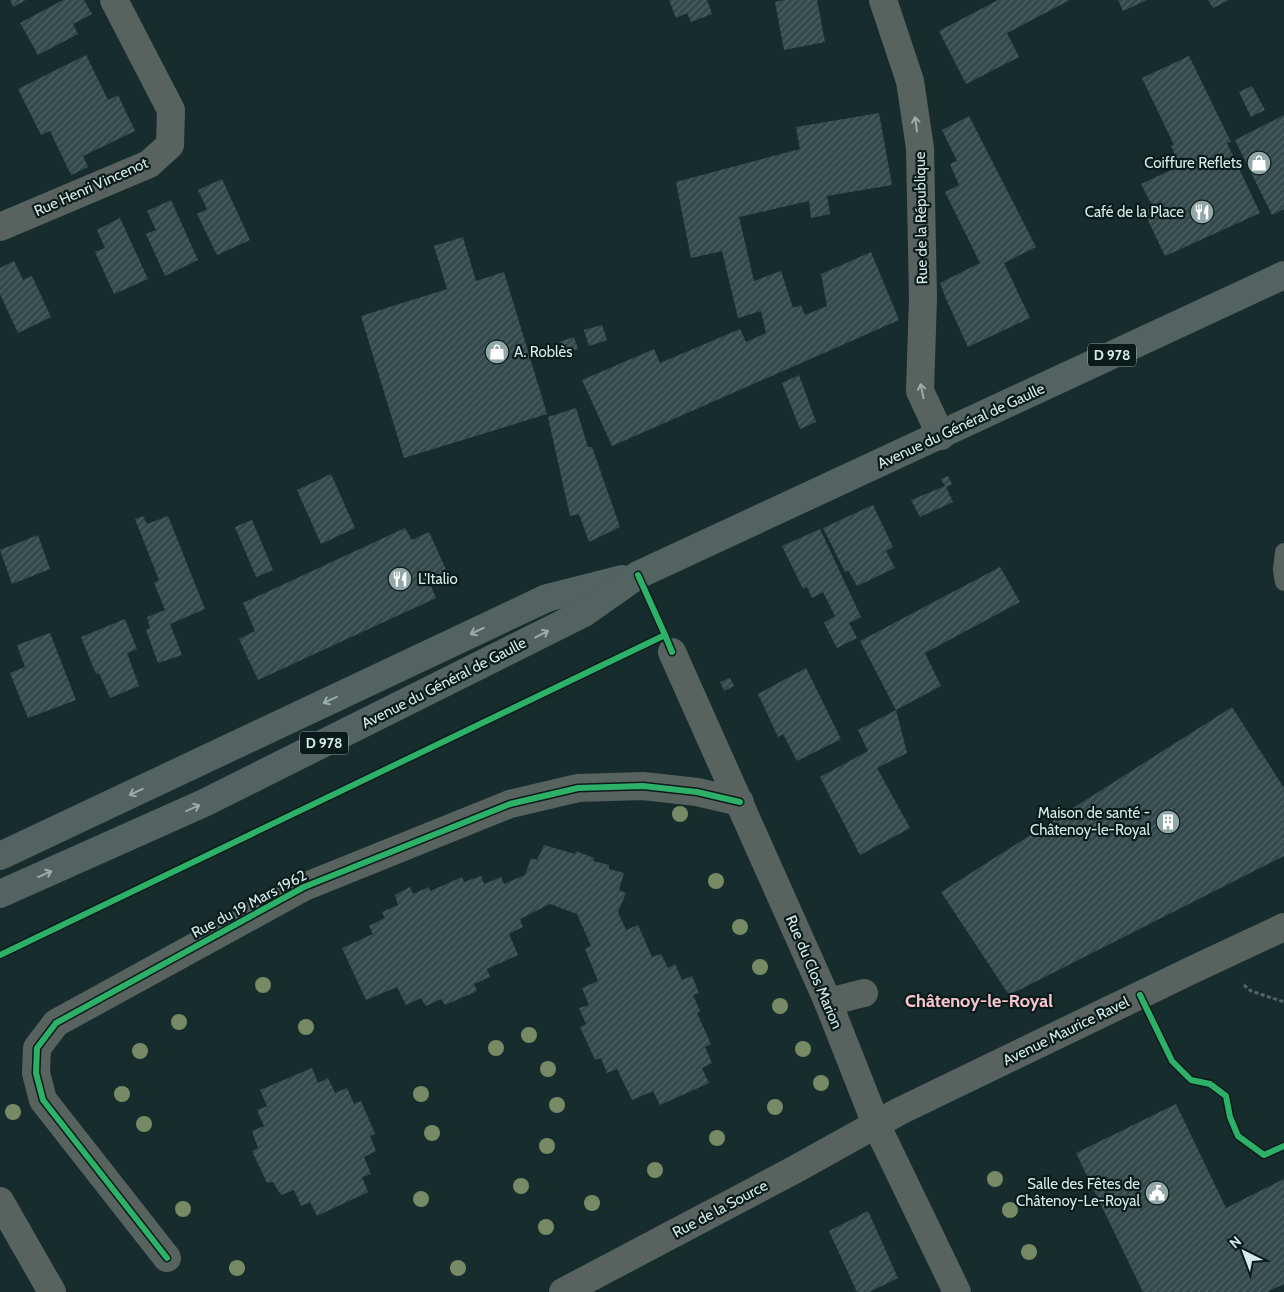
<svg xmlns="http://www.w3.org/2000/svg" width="1284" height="1292" viewBox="0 0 1284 1292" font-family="Cabin,sans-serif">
	<defs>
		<pattern id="building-hatch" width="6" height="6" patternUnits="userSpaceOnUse" patternTransform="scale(1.25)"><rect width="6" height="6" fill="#34494b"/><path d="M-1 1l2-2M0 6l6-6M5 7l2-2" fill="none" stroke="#506365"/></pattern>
	</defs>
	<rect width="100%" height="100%" fill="#172d2d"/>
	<g fill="url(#building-hatch)">
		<path d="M10,0H26L13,7Z"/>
		<path d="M63,0H84L92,14L73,24L78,34L38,55L20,23Z"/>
		<path d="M669,0H707L712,14L691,22L687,13L676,18Z"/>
		<path d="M785,0H817L825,42L784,50L775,2Z"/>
		<path d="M998,0H1070L1007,33L1019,57L966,84L939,31Z"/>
		<path d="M1118,0H1147L1123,11Z"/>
		<path d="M1208,0H1229L1213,8Z"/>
		<path d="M86,55L108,100L118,95L135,131L83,156L88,167L71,175L50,131L41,135L18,89Z"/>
		<path d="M1189,56L1231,142L1227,143L1260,213L1165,256L1144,212L1153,207L1141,184L1180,166L1171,146L1174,145L1142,78Z"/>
		<path d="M1252,86L1265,110L1251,117L1239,92Z"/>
		<path d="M879,113L892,185L827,196L830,214L811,218L809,201L739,217L754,281L781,271L793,308L801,305L805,315L827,306L821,274L871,252L899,320L612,446L582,380L654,349L660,363L740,329L746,342L766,333L761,311L738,318L722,251L691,258L676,182L800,149L796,127Z"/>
		<path d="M1284,115V209L1272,215L1235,140Z"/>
		<path d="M969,116L1036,247L1004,263L1030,318L968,347L946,299L940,283L980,263L945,192L959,185L950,164L957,161L942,130Z"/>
		<path d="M222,179L250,240L217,255L197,214L207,209L198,190Z"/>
		<path d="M171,200L198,260L165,276L146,234L156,230L147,211Z"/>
		<path d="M120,218L148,279L114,294L95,252L105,248L97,230Z"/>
		<path d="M463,237L476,281L504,272L547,414L404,458L361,316L447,289L434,246Z"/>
		<path d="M14,261L23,280L32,276L51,317L18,333L0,294V268Z"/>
		<path d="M602,325L607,340L589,346L584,330Z"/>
		<path d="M574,337L578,349L563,354L559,342Z"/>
		<path d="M799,375L816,422L800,429L782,383Z"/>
		<path d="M576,408L588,447H592L620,527L589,542L579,514L570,516L548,417Z"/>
		<path d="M331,474L355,528L321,544L297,490Z"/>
		<path d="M948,476L952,484L946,487L953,502L920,517L911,500L945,486L941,479Z"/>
		<path d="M873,505L893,547L886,551L895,568L857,586L848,570L845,572L823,528Z"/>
		<path d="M143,516L147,524L168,516L205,609L170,624L182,655L158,663L146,630L150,628L147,617L165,610L154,583L159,580L135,519Z"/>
		<path d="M252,520L273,570L256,577L235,527Z"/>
		<path d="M405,528L412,540L429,532L448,574L430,584L436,598L258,680L239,639L255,631L243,603Z"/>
		<path d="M820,529L861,617L849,623L857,638L837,648L824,623L835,616L823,592L812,598L807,587L803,589L782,546Z"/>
		<path d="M38,535L50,569L12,584L0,550Z"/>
		<path d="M1000,567L1020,602L925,653L941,686L896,710L860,641Z"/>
		<path d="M125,619L137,649L127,653L139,686L110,698L99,673L96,674L81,637Z"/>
		<path d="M50,633L76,700L28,718L10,673L25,667L17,645Z"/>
		<path d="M806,668L841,739L797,761L783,734L778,737L758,694Z"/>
		<path d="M730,678L734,686L724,691L720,682Z"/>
		<path d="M1232,707L1284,788V856L1009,995L941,892Z"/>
		<path d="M896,710L907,753L877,768L910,828L860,855L820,777L868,751L858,730Z"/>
		<path d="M544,845L575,854L576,851L594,858L593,861L609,865V869L624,873L619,890L626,893L618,912L626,930L638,925L652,957L661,954L668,968L675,964L682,980L692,976L699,993L693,995L700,1011L697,1013L711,1044L705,1047L712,1063L702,1068L709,1083L660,1105L653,1091L632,1100L617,1069L607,1073L601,1058L595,1060L580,1027L586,1024L579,1008L589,1005L582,988L598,981L585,949L591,946L577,914L550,904L520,919L523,927L509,934L518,955L487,969L490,977L474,984L477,991L445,1005L441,999L426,1006L421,998L406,1005L397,987L366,1000L342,948L373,934L369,926L385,918L382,912L398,905L395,895L410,887L413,894L429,887L430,891L462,877L464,882L481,876L484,884L501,877L504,884L525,875L531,858L537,860Z"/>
		<path d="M312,1068L318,1083L328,1078L335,1093L347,1088L354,1104L361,1101L375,1134L370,1136L376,1151L364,1157L371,1174L362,1177L368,1192L317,1216L310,1202L301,1206L294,1190L281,1195L273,1182L267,1183L252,1151L258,1148L252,1131L264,1126L257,1110L267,1106L260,1090Z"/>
		<path d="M1176,1104L1226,1208L1284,1179V1284L1267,1292H1143L1076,1153Z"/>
		<path d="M868,1211L898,1278L869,1292H857L829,1231Z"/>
	</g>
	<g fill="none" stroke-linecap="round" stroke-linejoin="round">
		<path stroke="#586463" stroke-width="3" stroke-dasharray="4 2.5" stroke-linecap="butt" d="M1244,985L1251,991L1284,1002"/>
		<path stroke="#58635f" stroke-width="18" d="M1284,552L1282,570L1284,582"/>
		<g stroke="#58635f" stroke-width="28">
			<path d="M0,227L149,164L170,145L171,110L114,0"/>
			<path d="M672,652L828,1002L876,1124L957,1292"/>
			<path d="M828,1002L864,993"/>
			<path d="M0,1201L52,1292"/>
			<path d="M167,1258L43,1100L36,1073L37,1048L56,1023L304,887L510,804L578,788L643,786L697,792L740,802"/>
			<path d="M563,1292L794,1170L900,1111L1192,970L1284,927"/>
		</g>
		<path stroke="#58635f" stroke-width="28" d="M883,0L910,81L920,148L923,298L920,391L941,436"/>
		<g stroke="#53635f" stroke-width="28">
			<path d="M0,856L547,598L622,579"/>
			<path d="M0,894L204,803L584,613L638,575L1284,275"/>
		</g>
		<g stroke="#0a1b1a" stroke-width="9">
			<g id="cycleway">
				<path d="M638,575L665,635"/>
				<path d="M0,955L665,635L672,652"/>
				<path d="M1140,995L1172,1061L1191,1080L1210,1084L1226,1096L1230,1117L1238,1136L1264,1155L1284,1146"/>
				<path d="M167,1258L43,1100L36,1073L37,1048L56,1023L304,887L510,804L578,788L643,786L697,792L740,802"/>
			</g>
		</g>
		<use href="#cycleway" stroke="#2db169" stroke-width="6"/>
	</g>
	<g fill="#768b65">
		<circle cx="680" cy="814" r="8"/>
		<circle cx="716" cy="881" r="8"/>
		<circle cx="740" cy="927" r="8"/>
		<circle cx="760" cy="967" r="8"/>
		<circle cx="263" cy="985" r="8"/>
		<circle cx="780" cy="1006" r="8"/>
		<circle cx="179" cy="1022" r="8"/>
		<circle cx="306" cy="1027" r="8"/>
		<circle cx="529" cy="1035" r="8"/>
		<circle cx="496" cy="1048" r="8"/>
		<circle cx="803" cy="1049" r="8"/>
		<circle cx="140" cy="1051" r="8"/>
		<circle cx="548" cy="1069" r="8"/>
		<circle cx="821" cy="1083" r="8"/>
		<circle cx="122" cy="1094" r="8"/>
		<circle cx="421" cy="1094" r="8"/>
		<circle cx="557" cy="1105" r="8"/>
		<circle cx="775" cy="1107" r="8"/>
		<circle cx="13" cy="1112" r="8"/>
		<circle cx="144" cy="1124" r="8"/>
		<circle cx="432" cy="1133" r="8"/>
		<circle cx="717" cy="1138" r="8"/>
		<circle cx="547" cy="1146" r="8"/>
		<circle cx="655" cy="1170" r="8"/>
		<circle cx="995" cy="1179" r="8"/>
		<circle cx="521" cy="1186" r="8"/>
		<circle cx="421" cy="1199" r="8"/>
		<circle cx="592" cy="1203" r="8"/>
		<circle cx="183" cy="1209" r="8"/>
		<circle cx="1010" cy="1210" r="8"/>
		<circle cx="546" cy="1227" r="8"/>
		<circle cx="1029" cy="1252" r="8"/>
		<circle cx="237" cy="1268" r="8"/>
		<circle cx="458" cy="1268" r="8"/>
	</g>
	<defs><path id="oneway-shaft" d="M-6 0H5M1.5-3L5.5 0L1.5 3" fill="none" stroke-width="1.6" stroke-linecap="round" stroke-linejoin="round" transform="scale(1.25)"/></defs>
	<g stroke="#9daeab">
		<use href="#oneway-shaft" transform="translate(916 124) rotate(-98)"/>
		<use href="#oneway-shaft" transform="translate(922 391) rotate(-102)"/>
	</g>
	<g stroke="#9aaeab">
		<use href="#oneway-shaft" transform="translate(477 631) rotate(155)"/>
		<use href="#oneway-shaft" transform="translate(542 634) rotate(-27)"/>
		<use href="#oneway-shaft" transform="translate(330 700) rotate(155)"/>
		<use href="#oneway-shaft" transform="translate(136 792) rotate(155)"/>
		<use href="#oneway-shaft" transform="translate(193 808) rotate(-24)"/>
		<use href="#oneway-shaft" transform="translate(45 874) rotate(-24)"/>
	</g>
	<defs>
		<g id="shop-disc" transform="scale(1.25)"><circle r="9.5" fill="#92a8a7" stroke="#0a1b1a"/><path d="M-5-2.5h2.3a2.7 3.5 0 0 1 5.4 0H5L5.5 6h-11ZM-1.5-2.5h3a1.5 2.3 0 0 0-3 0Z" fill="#fff"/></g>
		<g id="restaurant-disc" transform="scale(1.25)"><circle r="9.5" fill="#92a8a7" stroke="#0a1b1a"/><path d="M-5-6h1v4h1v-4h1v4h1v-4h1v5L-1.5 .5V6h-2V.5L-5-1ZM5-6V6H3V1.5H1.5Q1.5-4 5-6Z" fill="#fff"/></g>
		<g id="building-disc" transform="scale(1.25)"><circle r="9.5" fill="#92a8a7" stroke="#0a1b1a"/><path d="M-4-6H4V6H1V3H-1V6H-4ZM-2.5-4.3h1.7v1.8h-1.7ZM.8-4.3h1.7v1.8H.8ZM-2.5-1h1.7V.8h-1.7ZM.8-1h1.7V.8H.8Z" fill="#fff"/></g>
		<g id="civic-disc" transform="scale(1.25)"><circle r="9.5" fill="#92a8a7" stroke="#0a1b1a"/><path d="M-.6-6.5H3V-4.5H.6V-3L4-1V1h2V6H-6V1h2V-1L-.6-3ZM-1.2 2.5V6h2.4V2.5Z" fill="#fff"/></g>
	</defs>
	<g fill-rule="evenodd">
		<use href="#shop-disc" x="1259" y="163"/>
		<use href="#restaurant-disc" x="1202" y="212"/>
		<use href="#shop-disc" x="497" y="352"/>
		<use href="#restaurant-disc" x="400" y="579"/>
		<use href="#building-disc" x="1168" y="822"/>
		<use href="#civic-disc" x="1157" y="1193"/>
	</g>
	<g text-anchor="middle" stroke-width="4.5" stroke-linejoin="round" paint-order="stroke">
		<g fill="#0a1b1a" stroke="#98adab" stroke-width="1">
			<rect x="1088" y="343.5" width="48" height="23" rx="4"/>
			<rect x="300" y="731.5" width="48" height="23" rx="4"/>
		</g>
		<g font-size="14" font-weight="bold" fill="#d5ebe9">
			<text x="1112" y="360">D 978</text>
			<text x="324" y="748">D 978</text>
		</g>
		<g font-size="15" fill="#d5ebe9" stroke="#0a1b1a" text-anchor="end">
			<text x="1242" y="168">Coiffure Reflets</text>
			<text x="1184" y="217">Café de la Place</text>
			<text x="514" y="357" text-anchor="start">A. Roblès</text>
			<text x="418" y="584" text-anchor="start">L'Italio</text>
			<text x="1150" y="818">Maison de santé -<tspan x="1150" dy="17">Châtenoy-le-Royal</tspan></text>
			<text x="1140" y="1189">Salle des Fêtes de<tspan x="1140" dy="17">Châtenoy-Le-Royal</tspan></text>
		</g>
		<g font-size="15" fill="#d5ebe9" stroke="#0a1b1a">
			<text transform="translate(91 187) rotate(-24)" y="5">Rue Henri Vincenot</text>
			<text transform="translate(921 218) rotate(-91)" y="5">Rue de la République</text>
			<text transform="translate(961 426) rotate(-25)" y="5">Avenue du Général de Gaulle</text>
			<text transform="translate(444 683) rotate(-27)" y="5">Avenue du Général de Gaulle</text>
			<text transform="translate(249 904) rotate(-28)" y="5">Rue du 19 Mars 1962</text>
			<text transform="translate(814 972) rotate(67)" y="5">Rue du Clos Marion</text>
			<text transform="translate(1066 1031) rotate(-26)" y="5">Avenue Maurice Ravel</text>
			<text transform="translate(720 1209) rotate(-28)" y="5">Rue de la Source</text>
		</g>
		<g font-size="18" font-weight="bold" fill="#f7c4d0" stroke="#0a1b1a">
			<text x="979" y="1007">Châtenoy-le-Royal</text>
		</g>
	</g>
	<g transform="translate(1244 1252) rotate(318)" stroke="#0a1b1a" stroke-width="4" paint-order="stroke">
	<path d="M0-4L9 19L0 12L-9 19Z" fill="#d5ebe9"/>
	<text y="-8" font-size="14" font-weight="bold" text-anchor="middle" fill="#d5ebe9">N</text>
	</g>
</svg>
